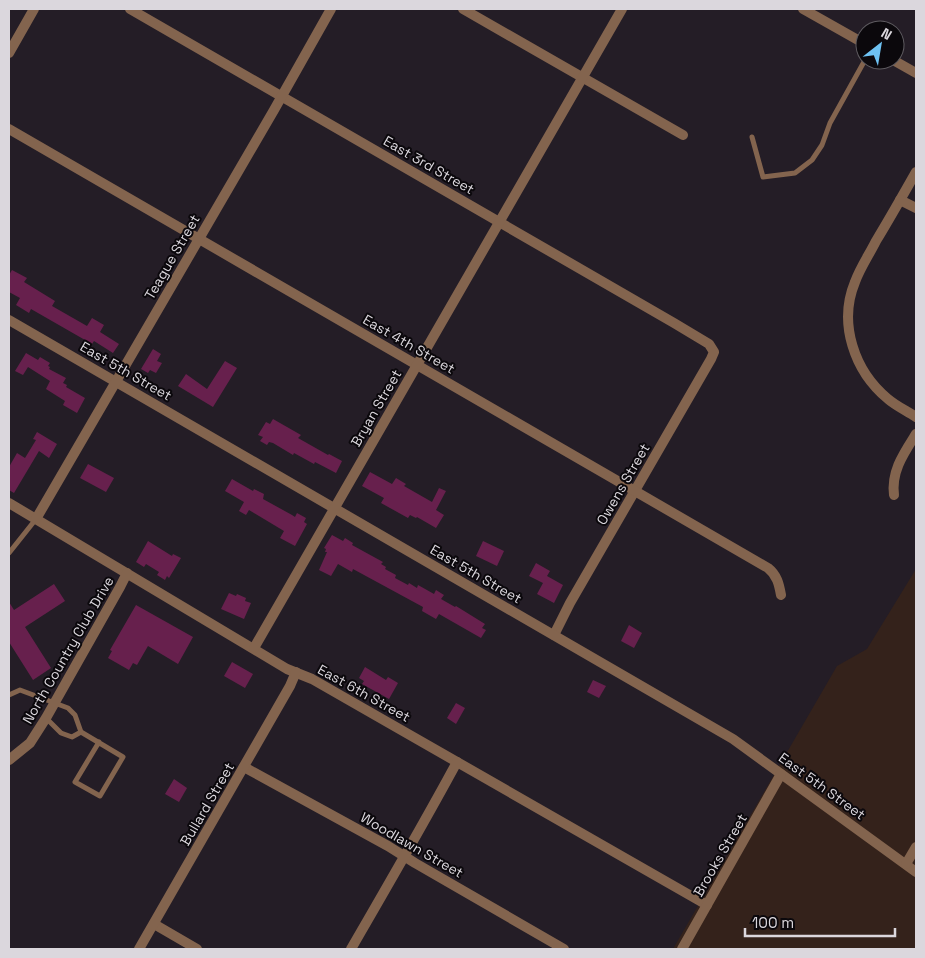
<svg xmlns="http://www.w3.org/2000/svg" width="925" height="958" viewBox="0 0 925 958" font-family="'Space Grotesk',sans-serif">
	<rect width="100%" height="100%" fill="#241d26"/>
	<path fill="#34221b" d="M916,569V949H673L837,666L867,649Z"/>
	<g fill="#67204d">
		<path d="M12,270L27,278L24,282L55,301L52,306L87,326L92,318L104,325L100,332L119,344L113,353L94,341L92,344L31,309L29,313L16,305L20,298L9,292V275Z"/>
		<path d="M153,349L161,354L157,361L162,363L156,373L150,370L148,373L141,369Z"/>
		<path d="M26,353L38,360L40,357L50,363L48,366L50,367L49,369L66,378L63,383L67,385L66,387L85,398L77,413L63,405L65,401L46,389L50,381L28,367L23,375L15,371Z"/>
		<path d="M225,361L237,368L213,407L178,386L186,374L207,389Z"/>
		<path d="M273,419L301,435L298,438L328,455L329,454L342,461L336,473L315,462L314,464L294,453L293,455L273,443L269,442L267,445L260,441L263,437L258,435L266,422L270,424Z"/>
		<path d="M37,432L57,444L49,458L39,451L14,493L9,490V467L17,453L25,458L36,440L33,439Z"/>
		<path d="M88,464L114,478L106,492L80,478Z"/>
		<path d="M370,472L392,484L396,478L406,484L404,486L432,502L439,488L446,491L436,510L444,515L436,528L417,517L416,518L410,515L408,518L381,503L384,498L362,486Z"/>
		<path d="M232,479L253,491L254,489L264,494L263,499L292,515L295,517L297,513L306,518L304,522L307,524L295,546L280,538L284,531L249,510L246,515L239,511L244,502L225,491Z"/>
		<path d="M332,535L343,541L345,538L353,543L352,545L383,562L381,564L386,567L385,569L396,575L395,578L408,585L409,583L417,588L418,585L434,594L436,590L444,595L441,599L455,607L456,606L485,624L482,628L486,630L481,638L439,614L436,619L422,611L423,607L353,569L352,572L338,564L331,576L319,570L327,552H325L326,549L324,548Z"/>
		<path d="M148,541L172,556L173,554L181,558L169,578L167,576L165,580L157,575L159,572L146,564L144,567L136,562Z"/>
		<path d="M483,541L504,551L497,566L476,556Z"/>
		<path d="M536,563L550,571L547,576L563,585L554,603L537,594L543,583L529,576Z"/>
		<path d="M54,584L65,601L25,627L51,668L33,680L9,642V602L14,610Z"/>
		<path d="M229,593L236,596L237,594L246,598L245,601L251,603L244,619L221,609Z"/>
		<path d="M136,605L193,637L178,664L148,646L137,665L133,663L129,670L108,658L112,651L110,650Z"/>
		<path d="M629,625L642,633L634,648L621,641Z"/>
		<path d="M232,662L253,674L245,688L224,676Z"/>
		<path d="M365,667L386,680L388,677L398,683L389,699L362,684L364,681L359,678Z"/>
		<path d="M593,680L606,686L599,698L587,692Z"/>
		<path d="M456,703L465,708L456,724L447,718Z"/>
		<path d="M174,779L187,788L179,802L165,794Z"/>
	</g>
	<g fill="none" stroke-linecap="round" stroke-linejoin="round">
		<g stroke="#83644e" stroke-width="5">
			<path d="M752,137L763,177L795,173L812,160L822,145L830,123L865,60"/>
			<path d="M9,553L36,519"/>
			<path d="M9,695L20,690L68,708L75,715L81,732L72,737L61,733L46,718"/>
			<path d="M81,732L123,757L100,796L75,782L99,742"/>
		</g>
		<g stroke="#83644e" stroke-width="10">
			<path d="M130,9L674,323L709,344L714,352L711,359L570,603L554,635"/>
			<path d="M463,9L683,135"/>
			<path d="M803,9L865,44"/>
			<path d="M9,53L34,9"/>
			<path d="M893,60L916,73"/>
			<path d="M9,129L768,568C777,575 779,584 781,595"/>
			<path d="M916,172C903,195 890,218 876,241C869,255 860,268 855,282C838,323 854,371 888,399C896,406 907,411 916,417"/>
			<path d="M900,200L916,208"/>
			<path d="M9,320L733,739L916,872"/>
			<path d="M894,495C891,471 904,453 916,434"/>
			<path d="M9,503L287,669L312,679L707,905"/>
			<path d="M36,519L274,110L331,9"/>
			<path d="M254,648L622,9"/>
			<path d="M9,760L30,743L46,718L120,587L127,573"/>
			<path d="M244,767L388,846L415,863L564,949"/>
			<path d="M906,864L916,847"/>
			<path d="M154,924L197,949"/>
			<path d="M139,949L290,686L296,672"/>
			<path d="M351,949C387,887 423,825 457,762"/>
			<path d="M682,949L781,774"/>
		</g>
	</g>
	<g text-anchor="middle" stroke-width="4" stroke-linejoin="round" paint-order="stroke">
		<g font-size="14" fill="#dbd7dd" stroke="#0b080c">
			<text transform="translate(429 165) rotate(30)" y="5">East 3rd Street</text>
			<text transform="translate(172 257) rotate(-60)" y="5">Teague Street</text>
			<text transform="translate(409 344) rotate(30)" y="5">East 4th Street</text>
			<text transform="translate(126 371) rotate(30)" y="5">East 5th Street</text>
			<text transform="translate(376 408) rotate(-60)" y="5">Bryan Street</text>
			<text transform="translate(623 484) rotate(-60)" y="5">Owens Street</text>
			<text transform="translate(476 574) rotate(30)" y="5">East 5th Street</text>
			<text transform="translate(68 650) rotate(-60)" y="5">North Country Club Drive</text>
			<text transform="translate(364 693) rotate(29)" y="5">East 6th Street</text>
			<text transform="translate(822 786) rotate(36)" y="5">East 5th Street</text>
			<text transform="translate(207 804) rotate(-60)" y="5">Bullard Street</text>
			<text transform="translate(412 845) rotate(30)" y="5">Woodlawn Street</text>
			<text transform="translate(720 855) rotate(-60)" y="5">Brooks Street</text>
		</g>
	</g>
	<rect width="925" height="958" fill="none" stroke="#dbd7dd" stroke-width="20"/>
	<g transform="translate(880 45) rotate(31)"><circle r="24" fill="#0b080c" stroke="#5e5b60"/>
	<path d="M0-4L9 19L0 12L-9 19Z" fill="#6ec2f3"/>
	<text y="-8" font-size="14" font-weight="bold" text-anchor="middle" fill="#dbd7dd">N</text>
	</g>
	<path d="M745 928v8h150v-8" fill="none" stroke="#dbd7dd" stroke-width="2.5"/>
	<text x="752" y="928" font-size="15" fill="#dbd7dd" stroke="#0b080c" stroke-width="4" paint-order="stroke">100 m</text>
</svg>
